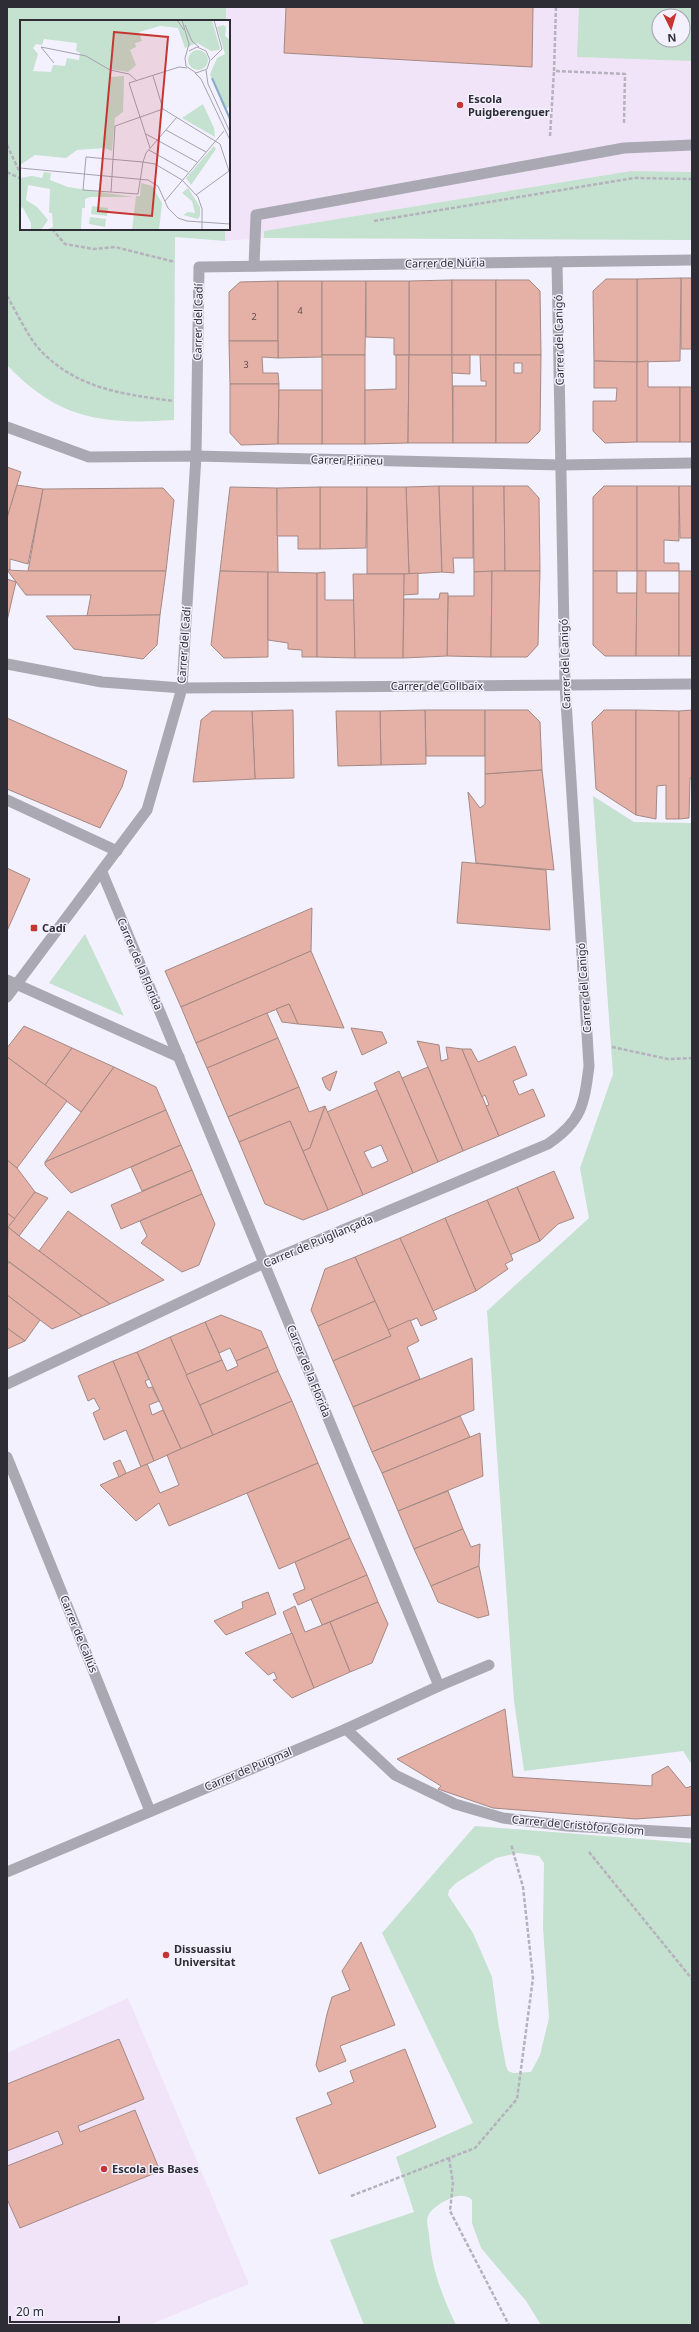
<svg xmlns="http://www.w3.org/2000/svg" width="699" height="2332" viewBox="0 0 699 2332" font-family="'Noto Sans',sans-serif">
	<rect width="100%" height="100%" fill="#f4f1ff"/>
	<g fill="#f1e4f8" fill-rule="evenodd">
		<path d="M226,7H692V172L631,171L264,231V238L225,241V229H229V21H226ZM659,16H683V40H659Z"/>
		<path d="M128,1998L249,2284L149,2325H7V2053Z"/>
	</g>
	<g fill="#c5e1cf" fill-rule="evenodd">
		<path d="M7,7H226V21H21V229H225V241L175,237L174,420C102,425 58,419 7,365Z"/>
		<path d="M579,7H692V61L577,57ZM659,16H683V40H659Z"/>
		<path d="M631,171L692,172V240L264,238V231Z"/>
		<path d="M593,796L634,822L692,823V1765L683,1751L524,1771L514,1701L487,1311L589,1218L580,1168L613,1074Z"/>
		<path d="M85,934L124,1016L49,983Z"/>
		<path d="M475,1826L692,1843V2325H541L526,2301L481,2248L472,2223V2200C466,2194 456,2195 449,2199C443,2202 431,2208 428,2216C426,2221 428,2229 429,2234C431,2267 442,2296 456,2325H364L330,2240L414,2212L396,2157L473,2123L382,1933ZM518,1853L539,1856L544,1863L543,1927L549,2018L540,2055L531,2072L513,2073L508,2071L506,2066L498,2022L492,1977L473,1933L448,1895L449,1890L456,1883L496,1858Z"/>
	</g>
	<g fill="#e5b0a5" stroke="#a38985" fill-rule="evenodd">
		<path d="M286,7H533L532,67L284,53Z"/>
		<rect x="681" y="278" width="11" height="71"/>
		<path d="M681,278L680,361L637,362V279Z"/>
		<path d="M606,279H637V362L594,361L593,291Z"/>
		<path d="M452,280V355H409V281Z"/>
		<rect x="452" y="280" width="44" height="75"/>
		<path d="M496,280H529L540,291L541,355H496Z"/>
		<path d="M278,281V341H229V292L240,282Z"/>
		<path d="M278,281H322V357L278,358Z"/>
		<path d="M322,281H366L365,355H322Z"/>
		<path d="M366,281H409V355H394V338L366,337Z"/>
		<path d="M229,341H278V358L262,357L263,373H278L279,384H230Z"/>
		<rect x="322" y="355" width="43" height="89"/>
		<path d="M396,355H409L408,443L365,444V390L396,389Z"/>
		<path d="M409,355H452L453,443H408Z"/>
		<path d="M452,355H470V374L452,373Z"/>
		<path d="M480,355H496V443H453V386H486V381H481Z"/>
		<path d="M496,355H541L540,431L528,443H496ZM514,363H522V373H514Z"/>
		<path d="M594,361L637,362V442L605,443L593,431V401H616L617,388H594Z"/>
		<path d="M648,361V387H680V442H637V362Z"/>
		<path d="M230,384H279L278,444L241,445L230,433Z"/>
		<rect x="680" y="387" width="12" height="55"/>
		<path d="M279,390H322V444H278Z"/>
		<path d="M7,467L21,472L7,518Z"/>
		<path d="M17,485L43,489L28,564L10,559V570H7V518Z"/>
		<path d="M439,486L442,572L409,574L406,487Z"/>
		<path d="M439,486H473V558H453L454,573L442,572Z"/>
		<path d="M473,486H504L505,571L474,572Z"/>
		<path d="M504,486H528L539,498L540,571H505Z"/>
		<path d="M604,486H637V571H593V497Z"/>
		<path d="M637,486H679V541L664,540V563H679V571H637Z"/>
		<path d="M679,486H692V538H680Z"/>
		<path d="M230,487L277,488L278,573L220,571Z"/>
		<path d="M320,487H367L366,548L320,549Z"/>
		<path d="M320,487V549H298V536H277V488Z"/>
		<path d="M367,487H406L409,574H367Z"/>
		<path d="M163,488L174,500L166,571H28L43,489Z"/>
		<path d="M7,570L28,571H166L160,615L87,616L91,595H26Z"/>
		<path d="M220,571L268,572V657L224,658L211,645Z"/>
		<path d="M492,571L491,657L447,656L448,596H474V572Z"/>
		<path d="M492,571H540L538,645L527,657H491Z"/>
		<path d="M593,571H617V593H637L636,656H605L593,645Z"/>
		<path d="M637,571H646V593H679V656H636Z"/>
		<rect x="679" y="571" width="13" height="85"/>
		<path d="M268,572L317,573V657H302V650L288,649V643L268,640Z"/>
		<path d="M325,572V600H354L355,658L317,657V573Z"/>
		<path d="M418,573V594L403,595L404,574Z"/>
		<path d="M353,574H404L403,658H355Z"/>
		<path d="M7,579L16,582L7,621Z"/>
		<path d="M440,593H448L447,656L403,658L404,599H439Z"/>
		<path d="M160,615L157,645L143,659L74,649L46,616Z"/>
		<path d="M293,710L294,778L255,779L252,711Z"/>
		<path d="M425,710H485V756H426Z"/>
		<path d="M425,710L426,764L381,765L380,711Z"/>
		<path d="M485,710H528L540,722L542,770L485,774Z"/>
		<path d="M604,710H636V815L596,789L592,722Z"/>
		<path d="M636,710L679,711V819H666V785L657,786L656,819L636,815Z"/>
		<path d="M692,710V778H690L689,818L679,819V711Z"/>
		<path d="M212,711H252L255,779L193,782L201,720Z"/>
		<path d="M336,711H380L381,765L338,766Z"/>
		<path d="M7,718L127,771L122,787L100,828L7,789Z"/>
		<path d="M542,770L554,870L476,863L468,792L480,808L485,804V774Z"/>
		<path d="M462,862L546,870L550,930L457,923Z"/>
		<path d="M7,868L30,879L7,931Z"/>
		<path d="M312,908L311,951L181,1007L165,971Z"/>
		<path d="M311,951L344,1028L298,1024L289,1004L196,1043L181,1007Z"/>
		<path d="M289,1004L298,1024L282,1022L276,1009Z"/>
		<path d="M267,1013L278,1038L207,1068L196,1043Z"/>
		<path d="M24,1026L72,1048L45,1085L7,1057V1048Z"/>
		<path d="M351,1028L382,1032L387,1043L362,1055Z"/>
		<path d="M278,1038L299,1087L228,1117L207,1068Z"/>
		<path d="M417,1041L439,1045L441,1061L448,1059L446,1047L462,1049L499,1136L463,1151Z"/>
		<path d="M515,1046L527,1075L513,1081L519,1095L533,1089L545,1116L499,1136L486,1106L489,1105L485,1095L482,1097L462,1049H471L478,1062Z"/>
		<path d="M72,1048L114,1067L81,1112L45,1085Z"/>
		<path d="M7,1057L67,1101L17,1168L7,1160Z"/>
		<path d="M114,1067L156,1087L166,1110L45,1162Z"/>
		<path d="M428,1067L463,1151L438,1162L402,1078Z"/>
		<path d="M337,1071L330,1091L326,1088L322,1078Z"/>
		<path d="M399,1071L438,1162L413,1173L374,1083Z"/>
		<path d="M299,1087L309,1112L325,1106L310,1148L303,1151L290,1121L239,1142L228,1117Z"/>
		<path d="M377,1090L413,1173L363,1195L327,1112ZM381,1145L388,1161L372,1168L364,1152Z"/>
		<path d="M325,1106L363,1195L328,1210L303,1151L310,1148Z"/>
		<path d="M166,1110L181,1145L71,1193L45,1165V1162Z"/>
		<path d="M290,1121L328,1210L303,1220L265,1204L239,1142Z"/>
		<path d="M181,1145L192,1170L142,1191L131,1167Z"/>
		<path d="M7,1160L17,1168L35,1192L15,1219L7,1213Z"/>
		<path d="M192,1170L202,1194L121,1229L111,1205Z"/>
		<path d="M554,1171L574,1218L558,1224L540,1241L517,1187Z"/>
		<path d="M517,1187L540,1241L510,1255L487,1200Z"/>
		<path d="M35,1192L48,1198L19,1236L8,1227Z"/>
		<path d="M202,1194L215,1224L199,1265L182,1272L141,1243L147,1236L140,1221Z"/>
		<path d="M487,1200L513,1260L505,1264L508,1269L476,1291L445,1218Z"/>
		<path d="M68,1211L164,1280L110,1304L39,1251Z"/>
		<path d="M7,1213L15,1219L7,1228Z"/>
		<path d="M445,1218L476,1291L433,1311L400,1238Z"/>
		<path d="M8,1227L19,1236L110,1304L82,1316L7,1260Z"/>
		<path d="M400,1238L437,1319L421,1326L417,1318L388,1330L355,1257Z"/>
		<path d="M355,1257L375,1301L318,1326L311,1310L325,1269Z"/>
		<path d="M9,1262L82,1316L52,1329L40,1320L7,1295V1265Z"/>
		<path d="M7,1295L40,1320L25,1341L7,1328Z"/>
		<path d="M375,1301L391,1336L333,1361L318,1326Z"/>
		<path d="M221,1315L261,1331L268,1347L236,1361L230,1348L219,1353L205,1322Z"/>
		<path d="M410,1320L419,1341L407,1347L420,1379L353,1407L333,1361L391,1336L388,1330Z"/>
		<path d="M205,1322L222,1360L186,1375L170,1337Z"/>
		<path d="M7,1328L25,1341L7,1349Z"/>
		<path d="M170,1337L213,1435L181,1449L137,1352Z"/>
		<path d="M268,1347L278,1371L200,1405L186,1375L222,1360L227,1371L238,1366L236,1361Z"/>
		<path d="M137,1352L149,1379L145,1381L148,1388L152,1387L159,1401L149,1405L152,1415L163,1410L181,1449L154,1461L113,1361Z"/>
		<path d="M472,1358L474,1410L372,1452L353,1407Z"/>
		<path d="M113,1361L154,1461L141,1467L126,1430L104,1440L93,1413L100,1409L94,1398L88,1401L78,1376Z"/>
		<path d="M278,1371L292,1401L213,1435L200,1405Z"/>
		<path d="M292,1401L318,1463L169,1526L159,1503L136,1521L100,1485L147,1464L160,1493L179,1485L167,1455Z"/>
		<path d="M460,1416L470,1437L382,1473L372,1452Z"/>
		<path d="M480,1433L483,1476L398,1511L382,1473Z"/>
		<path d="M120,1460L126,1473L119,1477L113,1463Z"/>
		<path d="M318,1463L350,1538L279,1569L247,1493Z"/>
		<path d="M448,1491L463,1529L414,1549L398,1511Z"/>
		<path d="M463,1529L471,1547L480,1544L479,1566L431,1586L414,1549Z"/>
		<path d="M350,1538L367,1575L298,1605L293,1594L305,1589L295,1562Z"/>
		<path d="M479,1566L489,1615L478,1618L438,1602L431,1586Z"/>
		<path d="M367,1575L378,1602L322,1625L311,1599Z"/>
		<path d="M268,1592L276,1614L226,1635L214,1621L243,1608L242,1602Z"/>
		<path d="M378,1602L388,1624L372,1663L350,1672L330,1622Z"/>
		<path d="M295,1606L305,1632L330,1622L350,1672L314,1688L283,1612Z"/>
		<path d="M292,1633L314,1688L292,1698L273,1680L277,1679L274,1672L268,1675L245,1653Z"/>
		<path d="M505,1709L513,1777L652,1786V1775L668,1766L686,1788L692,1786V1815L636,1819L493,1808L438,1789L441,1786L397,1759Z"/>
		<path d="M361,1942L395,2025L340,2046L346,2061L319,2072L316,2065L327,2014L332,1997L350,1990L342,1971Z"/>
		<path d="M119,2039L144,2099L78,2126L80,2132L135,2110L160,2171L20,2228L7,2199V2166L63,2144L58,2131L7,2151V2084Z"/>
		<path d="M405,2049L436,2127L319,2174L296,2118L332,2104L327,2093L354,2082L350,2071Z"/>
	</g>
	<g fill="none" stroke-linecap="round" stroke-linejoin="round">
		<g stroke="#b5b2be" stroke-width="2.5" stroke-dasharray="4 2" stroke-linecap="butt">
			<path d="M556,7L554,71L625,74L624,123"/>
			<path d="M550,136L554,71"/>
			<path d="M7,145L21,175"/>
			<path d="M7,172L21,179"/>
			<path d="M374,221L634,178L692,179"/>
			<path d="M52,229L65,244L94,249L115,247L175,262"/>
			<path d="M7,296C16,311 29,339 41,351C78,389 122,394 173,401"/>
			<path d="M612,1047L668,1059L692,1058"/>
			<path d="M589,1852L692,1979"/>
			<path d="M449,2158L453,2183L450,2211L509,2325"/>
			<path d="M351,2196L475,2148L517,2099L533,1978L523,1887L511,1844"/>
		</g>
		<g stroke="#aaa9b3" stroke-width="11">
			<path d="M254,266L256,215L624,148L692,145"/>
			<path d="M439,1686L489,1665"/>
		</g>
		<g stroke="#aaa9b3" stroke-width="11">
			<path d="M7,427L89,457L196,456L561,465L692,463"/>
			<path d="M7,664L102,682L182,688L692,684"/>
			<path d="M7,800L117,851"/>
			<path d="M7,980L179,1057"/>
			<path d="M7,997L147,810L182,688L196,456L199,267L692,260"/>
			<path d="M7,1384L264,1263L548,1144C582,1121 584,1105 589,1066L565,685L557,262"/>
			<path d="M7,1457L150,1811"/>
			<path d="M346,1729L395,1775L455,1804L503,1818L567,1826L692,1833"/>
			<path d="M7,1872L346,1729L439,1686L102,872"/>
		</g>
	</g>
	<g fill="#c53633" stroke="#f4f1ff" stroke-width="1.5">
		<circle cx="460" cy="105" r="4"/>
		<rect x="30" y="924" width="8" height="8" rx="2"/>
		<circle cx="166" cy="1955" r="4"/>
		<circle cx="104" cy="2169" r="4"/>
	</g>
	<g text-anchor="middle" stroke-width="3" stroke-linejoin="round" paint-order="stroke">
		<g font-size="9" fill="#5c4d51">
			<text x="300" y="314">4</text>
			<text x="254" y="320">2</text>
			<text x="246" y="368">3</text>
		</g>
		<g font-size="11" font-weight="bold" fill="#2e2c35" stroke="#f4f1ff" text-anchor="start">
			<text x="468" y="103">Escola<tspan x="468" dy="13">Puigberenguer</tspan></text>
			<text x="42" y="932">Cadí</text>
			<text x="174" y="1953">Dissuassiu<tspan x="174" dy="13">Universitat</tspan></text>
			<text x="112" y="2173">Escola les Bases</text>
		</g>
		<g font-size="11" fill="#2e2c35" stroke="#f4f1ff">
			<text transform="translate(445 263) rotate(-1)" y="4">Carrer de Núria</text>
			<text transform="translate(198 322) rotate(-89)" y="4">Carrer del Cadí</text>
			<text transform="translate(559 340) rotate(-91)" y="4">Carrer del Canigó</text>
			<text transform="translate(347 460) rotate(1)" y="4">Carrer Pirineu</text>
			<text transform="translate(184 645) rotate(-86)" y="4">Carrer del Cadí</text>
			<text transform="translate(565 664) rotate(-92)" y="4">Carrer del Canigó</text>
			<text x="437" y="690">Carrer de Collbaix</text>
			<text transform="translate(140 964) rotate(67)" y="4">Carrer de la Florida</text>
			<text transform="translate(584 988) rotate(-94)" y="4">Carrer del Canigó</text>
			<text transform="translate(318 1241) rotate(-23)" y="4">Carrer de Puigllançada</text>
			<text transform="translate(309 1371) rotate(68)" y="4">Carrer de la Florida</text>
			<text transform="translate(79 1634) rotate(68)" y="4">Carrer de Callús</text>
			<text transform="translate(248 1769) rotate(-23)" y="4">Carrer de Puigmal</text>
			<text transform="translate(578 1825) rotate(5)" y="4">Carrer de Cristòfor Colom</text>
		</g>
	</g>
	<g transform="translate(20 20)">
		<rect width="210" height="210" fill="#f4f1ff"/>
		<path d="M0,0H192L200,28L199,30L191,31L177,23L165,28L158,8L140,6L119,12L122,21L115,23L116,27L110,30L116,45L108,52L90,49L89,52L91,57L104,56V62L103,92L95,98L92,131L84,128L57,130L46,138L15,135L0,145ZM24,19L57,23L56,31L60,33L59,40L47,38L45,46L33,45L31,52L13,51L18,34L13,28L16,24L22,25ZM203,5L206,7L205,16L210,20V86L205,90L190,54L197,38L205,34L197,7ZM168 40a10 10 0 1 1 20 0a10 10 0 1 1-20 0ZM183,84L194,108L195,117L162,98ZM194,126L196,129L171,165L166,158ZM24,152L31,153L30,160L48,167L113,177H70L65,179V188H62L61,210H25L33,207L32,193H29L30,169L8,165L6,180L17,187L28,200L21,210H11V203L3,188L0,187V158L12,156L22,158ZM121,163L132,166L142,183L139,210H112L116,176H120ZM168,168L180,187V196L178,199L163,195L168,192L175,193L172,181L162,173ZM72,186L88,188L87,196L71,194ZM70,197L86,199L85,207L69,204Z" fill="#c5e1cf" fill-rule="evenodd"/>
		<path fill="none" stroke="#87aacd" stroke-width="2" d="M192,58L210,99"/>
		<path fill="none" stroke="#a5a2ae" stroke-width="1" d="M157,0L164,10M162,0L169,24L165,38L166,46L176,53L187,49L190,40L186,31L177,27L169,31M165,5L172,21L179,27M191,40L202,29L194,0M34,43L21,27L66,36L90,50L109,54L117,61M186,50L188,64L210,112M175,53L181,59L210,120M133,56L143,89L200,124L210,154M157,97L126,133L123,142L118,174L63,170L66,137L123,142L135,144L162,160L178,177L182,189V210M146,110L186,132M126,114L177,142M130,128L109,63L159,47L167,48M129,130L168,152M0,148L128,160L138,166L148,188L158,198L167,201L210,204M91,172L95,106L143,89M176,175L209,151M145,181L204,111"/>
		<path fill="#c53633" fill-opacity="0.15" stroke="#c53633" stroke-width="2" d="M94,12L148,17L132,196L78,191Z"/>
		<rect width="210" height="210" fill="none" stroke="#2e2c35" stroke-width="2"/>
	</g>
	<rect width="699" height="2332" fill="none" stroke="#2e2c35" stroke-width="16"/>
	<g transform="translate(671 28) rotate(175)"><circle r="19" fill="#f4f1ff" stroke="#a5a2ae"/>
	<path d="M0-3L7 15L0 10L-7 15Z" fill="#c53633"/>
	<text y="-6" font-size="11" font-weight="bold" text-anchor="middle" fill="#2e2c35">N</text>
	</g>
	<path d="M10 2316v6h109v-6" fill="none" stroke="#2e2c35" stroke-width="2"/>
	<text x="16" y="2316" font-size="12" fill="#2e2c35" stroke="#f4f1ff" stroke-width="3" paint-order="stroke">20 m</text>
</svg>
